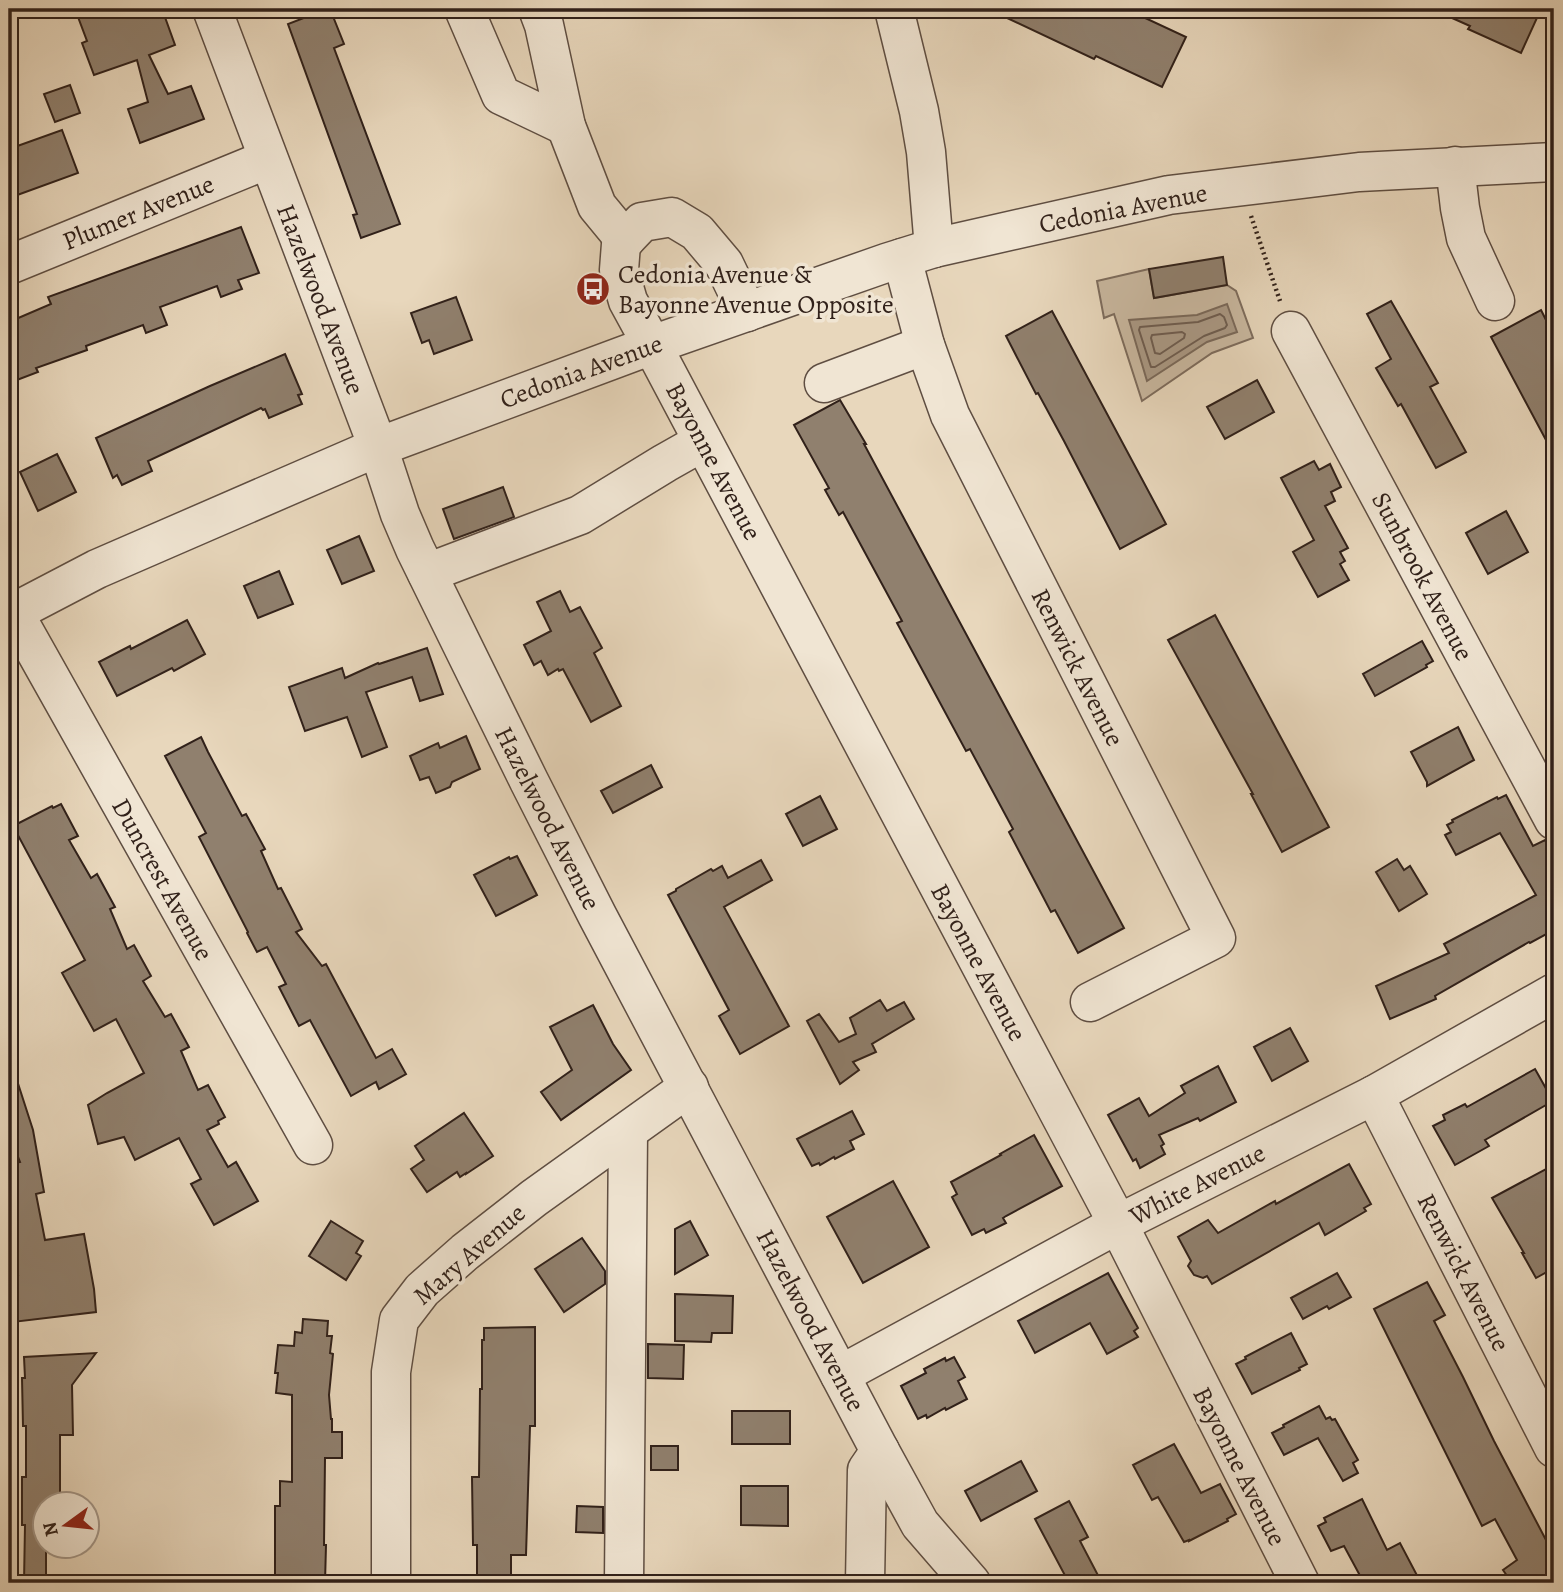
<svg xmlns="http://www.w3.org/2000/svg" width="1563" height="1592" viewBox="0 0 1563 1592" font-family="Alegreya,serif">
	<rect width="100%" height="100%" fill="#e8d7bc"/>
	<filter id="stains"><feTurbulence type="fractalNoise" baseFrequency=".00286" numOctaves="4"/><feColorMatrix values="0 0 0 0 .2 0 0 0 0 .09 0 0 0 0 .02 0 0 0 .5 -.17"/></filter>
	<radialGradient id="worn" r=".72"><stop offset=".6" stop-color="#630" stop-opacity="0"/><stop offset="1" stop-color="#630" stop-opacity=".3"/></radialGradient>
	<path fill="#c9b8a0" stroke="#7d6c5d" stroke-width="2" d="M1149,269L1154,298L1227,285L1236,291L1253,338L1212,353L1142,401L1114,314L1104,318L1097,281Z"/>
	<path fill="#aa9985" stroke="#7a695a" stroke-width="2" d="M1227,304L1237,332L1207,342L1147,381L1129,320L1197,315Z"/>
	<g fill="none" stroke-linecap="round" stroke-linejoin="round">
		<g stroke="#6e5d50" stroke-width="2">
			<path d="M1220,314L1224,317L1227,325L1225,328L1204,336L1155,367H1151L1139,330L1140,327L1198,322Z"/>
			<path d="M1182,332L1185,334L1184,338L1160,354L1155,353L1151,338L1152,335Z"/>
		</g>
	</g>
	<g fill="#90806e" stroke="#31211a" stroke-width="2">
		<path d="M75,9H162L175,45L149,55L168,94L191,86L204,119L140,143L128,109L148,102L137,60L94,75L82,43L87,41Z"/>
		<path d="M327,9H330L344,44L334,48L400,224L361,238L353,215L357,214L288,24Z"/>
		<path d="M988,9H1126L1186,37L1162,87L1096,56L1094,59Z"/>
		<path d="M1432,9H1541L1521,53L1468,29L1470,26Z"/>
		<path d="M70,85L80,113L55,122L44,94Z"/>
		<path d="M62,130L78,173L9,198V149Z"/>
		<path d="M241,227L259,273L238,280L242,289L221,297L217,286L160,307L167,325L146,333L143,325L86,346L87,350L36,368L38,372L9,383V322L51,304L48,297Z"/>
		<path d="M1223,257L1227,285L1154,298L1149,269Z"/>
		<path d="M456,297L472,340L434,354L429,340L422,343L411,313Z"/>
		<path d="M1391,301L1438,383L1430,387L1466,452L1436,468L1401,404L1398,406L1376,368L1391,359L1367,314Z"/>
		<path d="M1541,310L1554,336V455L1491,337Z"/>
		<path d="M1052,311L1166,524L1120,549L1064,441L1038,393L1036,394L1006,336Z"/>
		<path d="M285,354L302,394L298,395L302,404L269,418L265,409L263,410L261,408L148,461L152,471L122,485L117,475L113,478L96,438L210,386Z"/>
		<path d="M1257,380L1274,412L1225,439L1207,407Z"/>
		<path d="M840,400L866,444H864L1124,928L1078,953L1055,910L1051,912L1039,889L1009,832L1013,829L970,749L966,751L897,623L902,621L843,512L839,515L825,490L829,488L794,425Z"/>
		<path d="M57,454L76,492L38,511L20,472Z"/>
		<path d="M1314,461L1319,470L1330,464L1341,487L1331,492L1335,501L1325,506L1348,548L1340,552L1345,561L1340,564L1349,580L1318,597L1293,552L1314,540L1281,478Z"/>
		<path d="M503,487L514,517L454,539L443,509Z"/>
		<path d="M1506,511L1528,552L1488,574L1466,533Z"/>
		<path d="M359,536L374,571L342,584L327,550Z"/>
		<path d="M279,571L293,604L258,618L244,586Z"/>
		<path d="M560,591L570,612L580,607L602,648L594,653L621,706L591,722L563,669L559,671L558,669L548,675L541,661L534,665L524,645L551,631L537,602Z"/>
		<path d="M1215,615L1329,827L1282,852L1251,794H1253L1168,640Z"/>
		<path d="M187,620L205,654L174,671L172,668L117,696L99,662L130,646L131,649Z"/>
		<path d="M1422,641L1433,661L1426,665L1427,667L1375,696L1363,674Z"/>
		<path d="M427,648L443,694L420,701L412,677L366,692L387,747L362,757L347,717L305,731L289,687L342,668L345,678L378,663L379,664Z"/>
		<path d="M1458,727L1474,760L1427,786V782L1411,752Z"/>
		<path d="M466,736L480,769L452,782L450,787L436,793L429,777L420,780L410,756L438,743L440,748Z"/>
		<path d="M201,737L208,752L242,816L246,814L265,849L261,851L278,889L281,888L302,929L296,932L322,966L326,964L376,1058L392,1049L406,1074L379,1089L376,1082L351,1096L310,1020L299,1026L279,987L286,984L267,947L257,952L247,933L248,932L199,837L206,833L165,756Z"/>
		<path d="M651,765L662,787L613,813L601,791Z"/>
		<path d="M1506,795L1533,846L1545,840L1554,858V930L1530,943L1529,942L1435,996L1436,999L1390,1019L1376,986L1449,953L1444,944L1536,895L1500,833L1456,855L1445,835L1451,832L1447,825L1453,822L1452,820L1497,797L1498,799Z"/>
		<path d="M820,796L837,829L803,846L786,814Z"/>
		<path d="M61,804L78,836L69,840L91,878L97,874L115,907L110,909L127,949L134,945L151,976L143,981L165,1017L171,1014L189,1047L181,1051L198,1090L208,1085L225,1117L218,1121L219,1124L207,1130L228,1167L236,1162L258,1201L214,1225L191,1184L201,1179L179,1138L135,1160L124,1137L98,1144L88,1105L107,1093L144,1073L116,1019L94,1031L62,973L85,960L13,826L52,806L53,808Z"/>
		<path d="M517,856L537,895L496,916L474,875L509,857L510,859Z"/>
		<path d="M1397,859L1404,870L1410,866L1427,894L1399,911L1376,872Z"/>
		<path d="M761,860L772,880L724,907L789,1026L740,1054L719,1016L729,1010L668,895L676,891V889L711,869L713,871L722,866L728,878Z"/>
		<path d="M880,1000L887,1011L904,1002L914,1019L872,1044L876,1052L853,1062L859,1070L840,1084L807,1021L819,1014L839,1042L856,1034L850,1018Z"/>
		<path d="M593,1005L613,1044L631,1070L561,1120L541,1092L572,1070L550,1027Z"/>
		<path d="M1290,1028L1308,1061L1272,1081L1254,1047Z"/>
		<path d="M1218,1066L1236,1102L1200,1121L1198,1118L1159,1135L1164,1144L1161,1146L1165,1154L1140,1168L1136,1159L1133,1161L1108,1115L1139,1098L1149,1116L1185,1093L1181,1086Z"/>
		<path d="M13,1068L33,1130L44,1192L36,1194L45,1240L84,1234L94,1289L96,1312L13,1322L9,1280H16L15,1275H18L9,1232V1164L20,1162L9,1134V1069Z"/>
		<path d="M1535,1069L1553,1101L1485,1140L1489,1146L1455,1165L1433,1126L1445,1120L1443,1115L1465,1104L1467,1107Z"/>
		<path d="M852,1111L864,1134L850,1141L854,1149L835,1159L834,1157L820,1165L819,1163L812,1166L797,1139Z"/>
		<path d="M464,1113L493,1156L466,1174V1173L460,1177L457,1172L427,1192L411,1169L424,1160L415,1146Z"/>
		<path d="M1034,1135L1062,1186L1006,1216L1003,1218L1006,1223L986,1233L984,1229L972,1235L952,1197L957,1194L951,1182L1001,1155L1000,1154Z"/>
		<path d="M1349,1164L1371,1204L1364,1208L1366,1211L1325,1235L1319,1223L1212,1284L1207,1276L1203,1278L1194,1275L1188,1266L1191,1261L1178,1237L1208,1220L1218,1233L1275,1201L1276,1204Z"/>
		<path d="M1546,1169L1554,1185V1268L1536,1278L1522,1253H1524L1492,1198Z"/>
		<path d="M893,1181L929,1247L863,1283L827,1217Z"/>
		<path d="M331,1221L363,1241L356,1253L361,1256L346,1280L309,1256Z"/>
		<path d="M690,1221L708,1255L675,1274V1229Z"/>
		<path d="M582,1238L605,1271V1284L564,1312L535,1269Z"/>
		<path d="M1108,1273L1138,1328L1134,1331L1138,1337L1107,1354L1090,1323L1035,1353L1018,1321Z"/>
		<path d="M1337,1273L1351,1297L1329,1309L1327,1306L1303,1319L1291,1298Z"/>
		<path d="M1427,1282L1445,1315L1434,1321L1463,1377L1494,1441L1546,1540L1554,1535V1574L1542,1583H1512L1503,1570L1517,1560L1495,1519L1482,1526L1374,1309Z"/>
		<path d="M675,1294L733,1296L732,1333H712L711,1342L675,1341Z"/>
		<path d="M303,1319L328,1321L327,1336H332L330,1353L333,1354L329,1395L331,1419H332V1432H342V1458H325L324,1545H326L325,1583H275V1506H280V1481L292,1482V1395L276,1393L278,1373H275L278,1345L294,1346L295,1332L302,1333Z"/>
		<path d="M535,1327V1426H530L526,1555H511V1583H477V1545H473L472,1477H479L480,1389H482V1340H484V1328Z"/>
		<path d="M1291,1333L1307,1364L1299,1368L1300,1370L1252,1394L1236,1364L1246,1359L1245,1357Z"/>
		<path d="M648,1344L684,1345L683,1379L648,1378Z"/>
		<path d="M96,1353L72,1385L73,1435H60V1504H46V1583H24L25,1525H22V1477H26V1426H23L22,1378H25L24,1357Z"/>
		<path d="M954,1357L965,1377L958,1381L967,1399L946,1410L945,1408L927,1418L926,1415L918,1419L901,1386L926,1373L924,1369L945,1358L946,1361Z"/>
		<path d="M1319,1406L1326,1419L1330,1417L1332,1420L1335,1419L1358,1460L1353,1463L1358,1473L1343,1481L1318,1438L1284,1455L1272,1433L1284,1427L1283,1425Z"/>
		<rect x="732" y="1411" width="58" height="33"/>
		<path d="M1174,1444L1201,1493L1220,1484L1236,1514L1227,1519L1228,1521L1189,1541V1540L1184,1542L1158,1497L1152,1500L1133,1465Z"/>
		<rect x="651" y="1446" width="27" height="24"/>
		<path d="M1021,1461L1037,1491L981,1521L965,1491Z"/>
		<path d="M741,1486H788V1526L741,1525Z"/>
		<path d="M1362,1499L1387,1550L1400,1543L1421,1583H1364L1344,1546L1331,1551L1318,1526L1326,1522L1324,1518Z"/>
		<path d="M1069,1501L1088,1537L1080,1541L1102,1583H1069L1035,1519Z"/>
		<path d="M577,1506L603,1507V1533L576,1532Z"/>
	</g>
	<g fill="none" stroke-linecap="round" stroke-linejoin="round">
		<g stroke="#5f4e42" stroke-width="41">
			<g id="minor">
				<path d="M212,9L378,447L400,514L415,549L529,781L597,915L880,1451L920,1524L971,1583"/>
				<path d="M464,9L501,95L566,126"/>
				<path d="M538,9L544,25L566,126L597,206L625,240"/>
				<path d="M894,9L919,111L926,152L934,248"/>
				<path d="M1455,166L1460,208L1466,238L1495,301"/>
				<path d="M902,258L925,345L950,415L1216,938L1090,1002"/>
				<path d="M9,265L268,159"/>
				<path d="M747,312L724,264L697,232L672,217L642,222L621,244L619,270L628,301L652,345L1118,1224L1300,1583"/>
				<path d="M1291,331L1554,820"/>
				<path d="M824,383L925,345"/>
				<path d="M427,573L580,515L665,463L688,450L704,444"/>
				<path d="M14,613L313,1145"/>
				<path d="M9,615L97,569L378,447L652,345L886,263L934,248L1169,195L1359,172L1554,162"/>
				<path d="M1374,1095L1554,1448"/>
				<path d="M840,1375L1118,1224L1374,1095L1554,993"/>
				<path d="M391,1583V1372L399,1320L422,1290L465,1252L534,1198L689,1087"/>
				<path d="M624,1583L628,1132"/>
				<path d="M865,1583L867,1470L880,1451"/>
			</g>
		</g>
		<path stroke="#31211a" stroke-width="4.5" stroke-dasharray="2 3.5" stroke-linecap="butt" d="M1251,216L1280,301"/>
		<use href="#minor" stroke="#f0e5d3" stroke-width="38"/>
	</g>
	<defs>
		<g id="bus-disc" transform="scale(1.75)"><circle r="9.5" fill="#8f2418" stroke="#f0e5d3"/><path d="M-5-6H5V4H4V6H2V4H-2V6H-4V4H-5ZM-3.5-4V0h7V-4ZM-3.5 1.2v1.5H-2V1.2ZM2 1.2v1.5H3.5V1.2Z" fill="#fff"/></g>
	</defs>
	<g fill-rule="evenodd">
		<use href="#bus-disc" x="593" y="289"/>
	</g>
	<g text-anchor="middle" stroke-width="7" stroke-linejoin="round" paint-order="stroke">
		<g font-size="26" fill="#31211a" stroke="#f0e5d3">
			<text transform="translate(1123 208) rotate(-11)" y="9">Cedonia Avenue</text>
			<text transform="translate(138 212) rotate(-22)" y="9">Plumer Avenue</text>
			<text transform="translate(321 299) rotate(69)" y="9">Hazelwood Avenue</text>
			<text transform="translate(581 371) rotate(-20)" y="9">Cedonia Avenue</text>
			<text transform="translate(714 461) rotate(62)" y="9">Bayonne Avenue</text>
			<text transform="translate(1423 576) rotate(62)" y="9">Sunbrook Avenue</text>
			<text transform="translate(1078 667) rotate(63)" y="9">Renwick Avenue</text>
			<text transform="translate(548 818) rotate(63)" y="9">Hazelwood Avenue</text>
			<text transform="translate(163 879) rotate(61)" y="9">Duncrest Avenue</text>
			<text transform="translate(979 962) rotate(62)" y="9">Bayonne Avenue</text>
			<text transform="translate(1197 1184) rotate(-27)" y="9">White Avenue</text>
			<text transform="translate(469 1254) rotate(-41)" y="9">Mary Avenue</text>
			<text transform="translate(1464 1272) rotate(63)" y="9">Renwick Avenue</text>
			<text transform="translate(811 1320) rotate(62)" y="9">Hazelwood Avenue</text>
			<text transform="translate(1240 1466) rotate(63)" y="9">Bayonne Avenue</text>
		</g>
		<g font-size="26" fill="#31211a" stroke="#f0e5d3" text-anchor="start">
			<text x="618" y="283">Cedonia Avenue &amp;<tspan x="618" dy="30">Bayonne Avenue Opposite</tspan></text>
		</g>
	</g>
	<rect width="1563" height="1592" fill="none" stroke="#e8d7bc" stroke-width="35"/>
	<rect x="10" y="10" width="1542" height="1571" fill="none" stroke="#31211a" stroke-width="3.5"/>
	<rect x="18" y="18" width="1528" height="1557" fill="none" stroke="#31211a" stroke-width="2"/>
	<g transform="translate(66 1525) rotate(255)"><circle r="33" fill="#f0e5d3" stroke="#a49789" stroke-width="2"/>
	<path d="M0-5L12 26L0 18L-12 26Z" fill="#8f2418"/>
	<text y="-10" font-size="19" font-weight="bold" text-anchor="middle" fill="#31211a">N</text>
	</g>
	<rect width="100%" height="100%" filter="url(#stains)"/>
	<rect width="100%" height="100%" fill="url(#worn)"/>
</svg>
